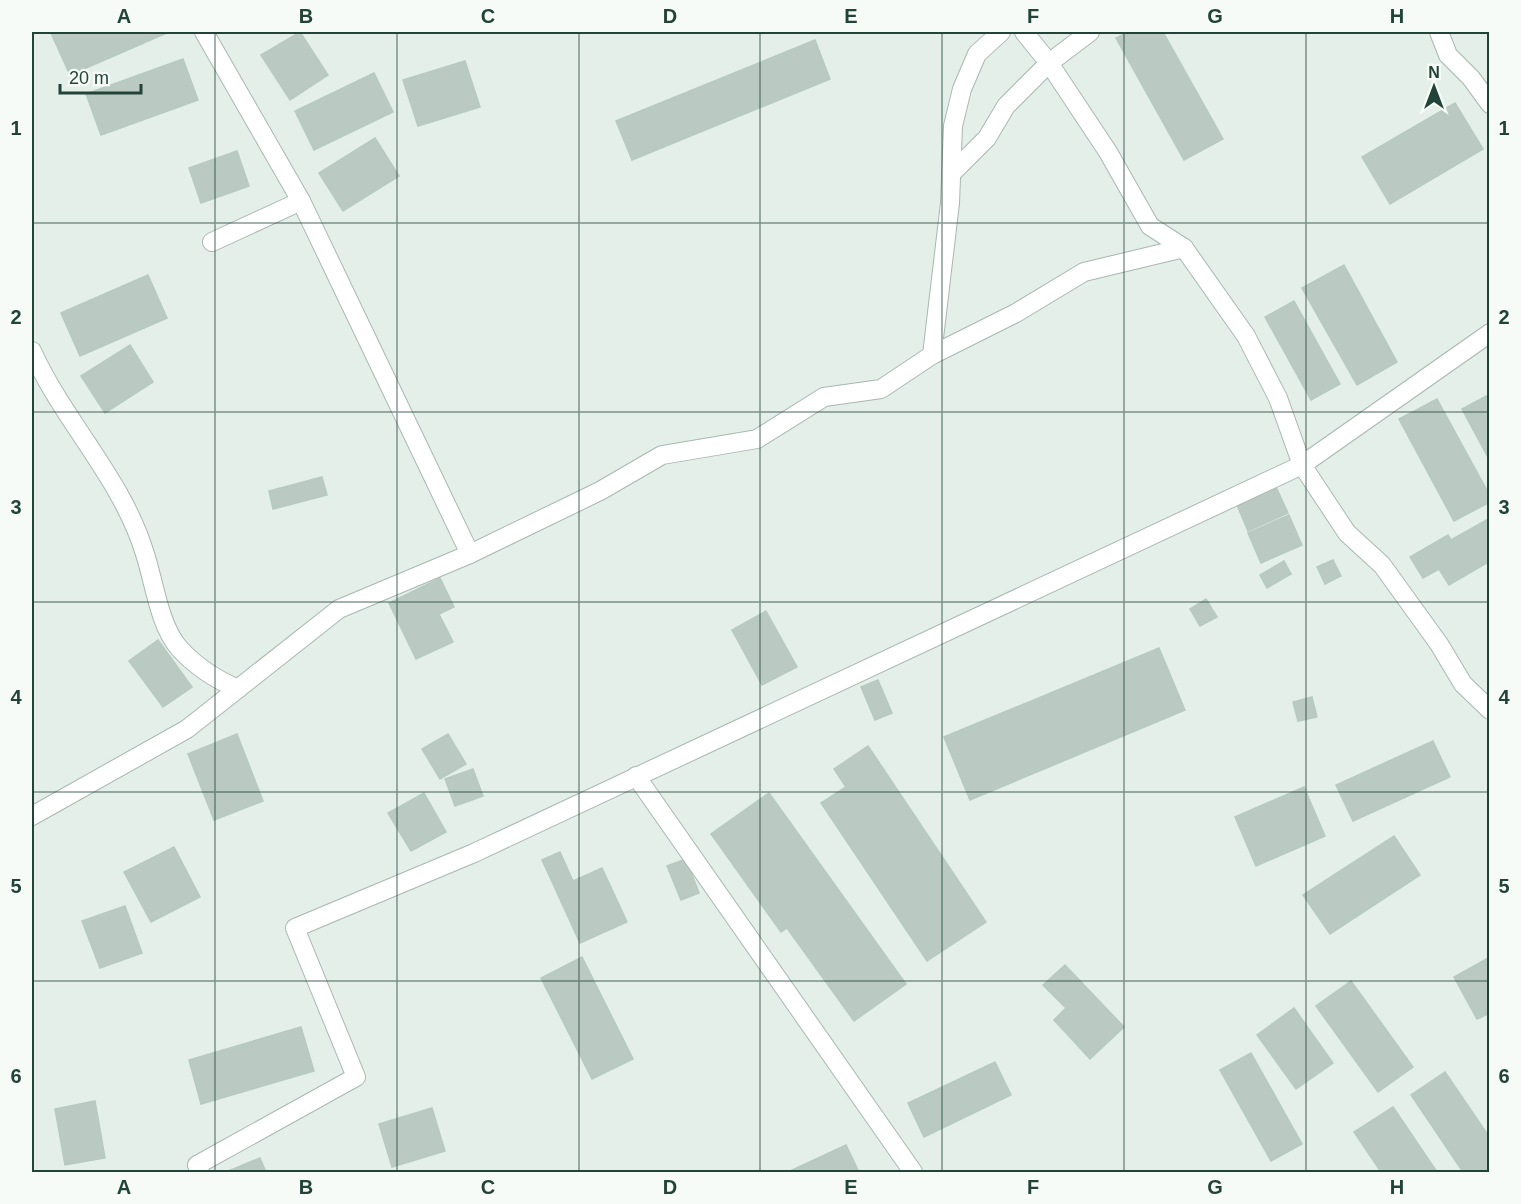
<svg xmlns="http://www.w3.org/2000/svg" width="1521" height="1204" viewBox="0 0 1521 1204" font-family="Arial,sans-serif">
	<rect width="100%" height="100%" fill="#e5efea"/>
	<g fill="#bacac3" stroke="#b6cac0" stroke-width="1.5">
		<path d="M55,32H169L70,75L51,33Z"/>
		<path d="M300,32L328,75L290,100L261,55Z"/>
		<path d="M1128,32H1163L1223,139L1184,160L1116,38Z"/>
		<path d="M815,40L830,79L632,160L616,121Z"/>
		<path d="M183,59L198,100L101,135L86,94Z"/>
		<path d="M465,61L480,107L418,126L403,80Z"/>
		<path d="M374,73L393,112L314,150L295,111Z"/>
		<path d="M1455,103L1483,149L1390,204L1362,157Z"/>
		<path d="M375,138L399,176L343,211L319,173Z"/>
		<path d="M237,151L249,186L201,203L189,168Z"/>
		<path d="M1344,265L1397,362L1357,385L1302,288Z"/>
		<path d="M148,275L167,318L80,356L61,313Z"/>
		<path d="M1294,301L1340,384L1311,400L1265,317Z"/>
		<path d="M130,345L153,382L105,413L81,376Z"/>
		<path d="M1490,394V461L1462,409Z"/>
		<path d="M1437,399L1490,496V502L1454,521L1399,419Z"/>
		<path d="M322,477L327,495L273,509L269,491Z"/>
		<path d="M1276,487L1288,513L1248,531L1237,505Z"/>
		<path d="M1289,515L1302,545L1261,563L1248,533Z"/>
		<path d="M1490,518V561L1449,585L1439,569L1423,578L1410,557L1448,535L1451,540Z"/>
		<path d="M1333,560L1341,576L1325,584L1317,567Z"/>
		<path d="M1284,561L1291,574L1267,588L1260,575Z"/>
		<path d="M440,578L454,607L439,614L453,642L416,659L389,603Z"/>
		<path d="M1206,599L1217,617L1200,626L1190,609Z"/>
		<path d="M766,611L797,667L762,685L732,630Z"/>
		<path d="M158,640L192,687L163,707L129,661Z"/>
		<path d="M1159,648L1185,710L970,800L944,737Z"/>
		<path d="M878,680L892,713L875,720L861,687Z"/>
		<path d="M1312,697L1317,717L1298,721L1293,702Z"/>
		<path d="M237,734L263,801L214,820L188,754Z"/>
		<path d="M448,734L466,764L440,779L422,749Z"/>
		<path d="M1433,741L1450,777L1353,821L1336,785Z"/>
		<path d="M868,746L986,922L927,961L821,803L846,787L834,769Z"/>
		<path d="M473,769L483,796L455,806L445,779Z"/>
		<path d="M1304,787L1325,836L1256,866L1235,817Z"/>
		<path d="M424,793L446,832L411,851L388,813Z"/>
		<path d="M769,793L906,984L854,1021L787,928L781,932L711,834Z"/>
		<path d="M1394,836L1420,875L1330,934L1303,895Z"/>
		<path d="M174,847L200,897L151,922L124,872Z"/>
		<path d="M560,852L573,881L602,868L627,922L580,943L542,860Z"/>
		<path d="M686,859L699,893L681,900L667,866Z"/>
		<path d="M125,906L142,953L100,968L82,921Z"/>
		<path d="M582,957L633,1059L592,1079L541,978Z"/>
		<path d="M1490,957V1013L1477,1019L1454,977Z"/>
		<path d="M1065,965L1124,1027L1090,1059L1054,1020L1066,1008L1043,985Z"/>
		<path d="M1351,981L1413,1067L1378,1092L1316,1006Z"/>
		<path d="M1294,1008L1333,1063L1296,1089L1257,1035Z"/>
		<path d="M301,1027L314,1071L201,1104L189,1060Z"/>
		<path d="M1251,1053L1302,1144L1271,1161L1220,1070Z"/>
		<path d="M995,1062L1011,1095L924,1137L908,1103Z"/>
		<path d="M1445,1072L1490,1138V1172H1463L1411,1095Z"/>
		<path d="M95,1101L105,1158L65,1165L55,1109Z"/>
		<path d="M1393,1107L1437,1172H1381L1354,1132Z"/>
		<path d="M432,1108L445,1151L392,1167L379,1124Z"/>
		<path d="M846,1145L859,1172H788Z"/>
		<path d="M260,1158L266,1172H226Z"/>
	</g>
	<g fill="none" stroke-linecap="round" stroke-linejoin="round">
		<g stroke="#a7b8b1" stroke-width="20">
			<g id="minor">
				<path d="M204,32L301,201L470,554"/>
				<path d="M1024,32L1049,63L1108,152L1150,226L1184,248L1246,336L1278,398L1302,465L1347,533L1382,565L1439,644L1463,684L1490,710"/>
				<path d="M1439,32L1448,55L1471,78L1490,104"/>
				<path d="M953,172L987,138L1006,106L1049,63L1090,32"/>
				<path d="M212,242L301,201"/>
				<path d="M32,351C64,422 122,478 145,554C154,581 159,625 179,648C196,667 215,679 238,689"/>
				<path d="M932,355L950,203L953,126L962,89L977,54L1001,32"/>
				<path d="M636,776L913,1172"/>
				<path d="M32,816L187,729L339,609L470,554L600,491L662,455L757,439L824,397L881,389L932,355L1016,313L1084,272L1184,248"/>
				<path d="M200,1172L197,1165L356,1077L295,928L474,853L1302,465L1490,333"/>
			</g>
		</g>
		<use href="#minor" stroke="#fff" stroke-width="18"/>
	</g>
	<path fill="none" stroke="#224338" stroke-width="1.5" stroke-opacity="0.55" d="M215,32V1172M397,32V1172M579,32V1172M760,32V1172M942,32V1172M1124,32V1172M1306,32V1172M32,223H1490M32,412H1490M32,602H1490M32,792H1490M32,981H1490"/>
	<rect width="1521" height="1204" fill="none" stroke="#f6fbf8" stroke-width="66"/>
	<g transform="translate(1434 87)" stroke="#f6fbf8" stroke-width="4.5" paint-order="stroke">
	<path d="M0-4.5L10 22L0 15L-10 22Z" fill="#224338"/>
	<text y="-9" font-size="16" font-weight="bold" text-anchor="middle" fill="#224338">N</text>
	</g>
	<path d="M60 84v9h81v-9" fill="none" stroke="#224338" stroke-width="3"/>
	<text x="69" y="84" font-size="18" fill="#224338" stroke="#f6fbf8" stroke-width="4.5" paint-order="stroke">20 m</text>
	<rect x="33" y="33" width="1455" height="1138" fill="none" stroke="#224338" stroke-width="2"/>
	<g font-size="20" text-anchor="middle" font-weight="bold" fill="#224338">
		<text x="124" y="23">A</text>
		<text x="306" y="23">B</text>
		<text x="488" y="23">C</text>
		<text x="670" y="23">D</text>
		<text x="851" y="23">E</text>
		<text x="1033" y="23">F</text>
		<text x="1215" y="23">G</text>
		<text x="1397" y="23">H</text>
		<text x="16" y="135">1</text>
		<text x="1504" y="135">1</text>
		<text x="16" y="324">2</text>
		<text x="1504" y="324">2</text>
		<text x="16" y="514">3</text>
		<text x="1504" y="514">3</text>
		<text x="16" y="704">4</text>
		<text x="1504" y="704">4</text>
		<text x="16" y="893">5</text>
		<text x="1504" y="893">5</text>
		<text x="16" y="1083">6</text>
		<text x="1504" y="1083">6</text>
		<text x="124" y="1194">A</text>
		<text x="306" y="1194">B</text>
		<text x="488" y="1194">C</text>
		<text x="670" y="1194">D</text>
		<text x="851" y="1194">E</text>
		<text x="1033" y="1194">F</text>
		<text x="1215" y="1194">G</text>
		<text x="1397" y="1194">H</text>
	</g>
</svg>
